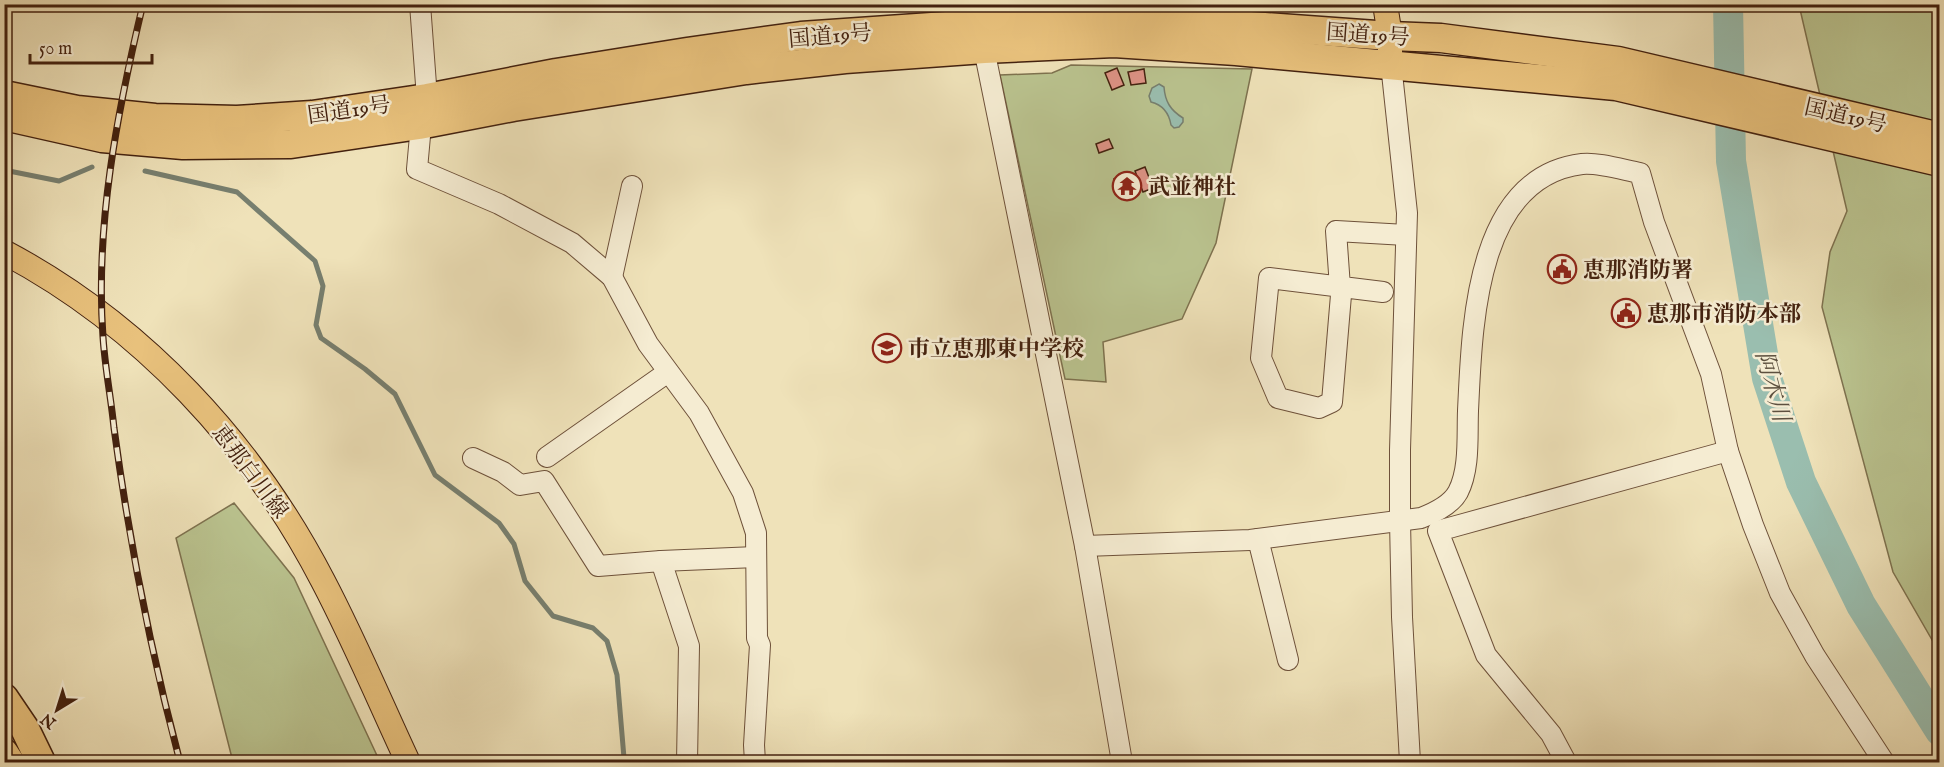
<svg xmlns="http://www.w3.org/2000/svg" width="1944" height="767" viewBox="0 0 1944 767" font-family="'IM FELL English','Noto Serif JP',serif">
	<rect width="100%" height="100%" fill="#efe2b9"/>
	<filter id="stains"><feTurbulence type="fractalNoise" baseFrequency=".00333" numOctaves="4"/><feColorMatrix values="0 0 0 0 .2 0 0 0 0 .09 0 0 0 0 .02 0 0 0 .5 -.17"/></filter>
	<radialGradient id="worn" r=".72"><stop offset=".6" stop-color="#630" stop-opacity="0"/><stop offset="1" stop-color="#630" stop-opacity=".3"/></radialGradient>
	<g fill="#bac38f" stroke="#7e724f" stroke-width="1.5">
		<path d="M1799,5H1939V652L1893,572L1822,307L1830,252L1847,211Z"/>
		<path d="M1071,65L1252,69L1216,243L1182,319L1103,342L1106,382L1065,379L1000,75L1052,73Z"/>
		<path d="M234,503L294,578L380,762H233L176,538Z"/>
	</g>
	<path fill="#9abeaf" stroke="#777f6f" stroke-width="1.5" d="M1159,84L1164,87C1165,101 1170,110 1183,118V122L1179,127L1174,128L1171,125C1169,113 1163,105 1151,102L1149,96L1152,88Z"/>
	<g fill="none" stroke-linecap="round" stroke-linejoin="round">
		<g stroke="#777f6f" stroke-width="5">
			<path d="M4,170L59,181L92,167"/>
			<path d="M145,171L237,192L315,261L323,286L316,325L321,338L365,369L395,394L435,475L499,523L514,544L525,581L553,616L593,628L607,641L617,675L624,758L626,762"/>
		</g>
		<path stroke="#9abeaf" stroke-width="30" d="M1728,4L1731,161L1767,378L1801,482L1861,605L1940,731"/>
	</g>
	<g fill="#df9487" stroke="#43210f" stroke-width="1.5">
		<path d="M1117,68L1124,85L1112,90L1105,73Z"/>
		<path d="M1144,69L1146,83L1131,85L1128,72Z"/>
		<path d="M1109,139L1113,148L1099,153L1096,144Z"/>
		<path d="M1145,167L1153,188L1143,192L1135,171Z"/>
		<path d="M1130,173L1138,192L1122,199L1114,179Z"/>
	</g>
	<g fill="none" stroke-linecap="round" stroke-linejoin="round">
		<g stroke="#6e513a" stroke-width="22">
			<g id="minor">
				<path d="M420,4L427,98"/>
				<path d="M984,49L1085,546L1122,762"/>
				<path d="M1391,64L1407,213L1400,450V521L1402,617L1410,762"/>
				<path d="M419,125L420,136L417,169L499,204L572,243L612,277L648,344L699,413L743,493L756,533L757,638L760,645L754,745L755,762"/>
				<path d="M612,277L632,186"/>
				<path d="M1383,292L1269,278L1261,358L1278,398L1319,408L1332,402L1341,295L1340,287L1336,231L1406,235"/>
				<path d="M547,457L668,372"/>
				<path d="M473,458L503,472L520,485L544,481L598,566L661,561L689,646L687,762"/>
				<path d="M1258,539L1288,660"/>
				<path d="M1085,546L1250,540L1421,518C1434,513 1451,505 1458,492C1470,469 1467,436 1468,411C1472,330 1474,177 1582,164C1597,162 1624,170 1640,173L1654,222L1711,374L1728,451L1753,525L1780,593L1815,656L1884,762"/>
				<path d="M661,561L756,557"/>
				<path d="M1566,762L1551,734L1486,655L1438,531L1728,451"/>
			</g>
		</g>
		<g stroke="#43210f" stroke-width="26">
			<g id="major">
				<path d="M1385,4L1390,36V53"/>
				<path d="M4,252C142,325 252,444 323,581C354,640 380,702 408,762"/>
			</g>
		</g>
		<g stroke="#43210f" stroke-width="31">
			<g id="highway">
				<path d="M4,95L77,110L155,118L237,120L312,115L427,98L556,73L687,52L801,36L1033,20L1154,19L1390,36L1441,38L1618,61L1940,137"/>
				<path d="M4,116L102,138L183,145L291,144L419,125L513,107L746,70L845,59L984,49L1114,43L1236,51L1616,86L1940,162"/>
				<path d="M4,698L25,729L41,762"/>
				<path d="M4,753L10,762"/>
			</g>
		</g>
		<use href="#minor" stroke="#f5ecd2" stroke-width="20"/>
		<use href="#major" stroke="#e8c17c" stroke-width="24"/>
		<use href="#highway" stroke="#e8c17c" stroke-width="28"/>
		<g stroke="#43210f" stroke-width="7">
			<path id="rail" d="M143,4C117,113 95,226 103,337C105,368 111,398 114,428C129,540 151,653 180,762"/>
		</g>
		<use href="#rail" stroke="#f5ecd2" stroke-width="4.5" stroke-dasharray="14" stroke-linecap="butt"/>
	</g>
	<defs>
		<g id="temple-ring" transform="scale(1.5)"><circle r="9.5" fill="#f5ecd2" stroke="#8f2418" stroke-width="1.5"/><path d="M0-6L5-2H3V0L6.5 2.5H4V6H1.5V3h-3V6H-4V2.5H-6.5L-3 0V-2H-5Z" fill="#8f2418"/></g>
		<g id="civic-ring" transform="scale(1.5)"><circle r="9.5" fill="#f5ecd2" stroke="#8f2418" stroke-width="1.5"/><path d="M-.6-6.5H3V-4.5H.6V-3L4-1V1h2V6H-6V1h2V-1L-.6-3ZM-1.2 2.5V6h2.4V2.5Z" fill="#8f2418"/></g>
		<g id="school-ring" transform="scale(1.5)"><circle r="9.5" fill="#f5ecd2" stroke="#8f2418" stroke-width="1.5"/><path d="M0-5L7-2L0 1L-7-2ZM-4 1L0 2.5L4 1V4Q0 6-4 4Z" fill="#8f2418"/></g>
	</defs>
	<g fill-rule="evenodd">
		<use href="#temple-ring" x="1127" y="186"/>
		<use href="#civic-ring" x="1562" y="269"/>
		<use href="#civic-ring" x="1626" y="313"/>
		<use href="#school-ring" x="887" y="348"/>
	</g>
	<g text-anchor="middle" stroke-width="5" stroke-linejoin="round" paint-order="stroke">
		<g font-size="22" fill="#43210f" stroke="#f5ecd2">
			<text transform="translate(1368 34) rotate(4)" y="8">国道19号</text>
			<text transform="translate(830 35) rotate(-5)" y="8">国道19号</text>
			<text transform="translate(349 109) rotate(-8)" y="8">国道19号</text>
			<text transform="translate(1846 115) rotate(13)" y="8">国道19号</text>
			<text transform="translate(251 471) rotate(53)" y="8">恵那白川線</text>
		</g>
		<g font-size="22" font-weight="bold" fill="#43210f" stroke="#f5ecd2" text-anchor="start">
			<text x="1148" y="194">武並神社</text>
			<text x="1583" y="277">恵那消防署</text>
			<text x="1647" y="321">恵那市消防本部</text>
			<text x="908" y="356">市立恵那東中学校</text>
		</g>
		<g font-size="24" font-style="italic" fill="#5d503f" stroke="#f5ecd2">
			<text transform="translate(1773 386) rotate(75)" y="8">阿木川</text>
		</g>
	</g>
	<rect width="1944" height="767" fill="none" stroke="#efe2b9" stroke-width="24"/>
	<rect x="6" y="6" width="1932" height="755" fill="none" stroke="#43210f" stroke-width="3"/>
	<rect x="12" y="12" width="1920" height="743" fill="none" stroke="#43210f" stroke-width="1.5"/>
	<g transform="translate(57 710) rotate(218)" stroke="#f5ecd2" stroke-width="4.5" paint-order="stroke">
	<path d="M0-4.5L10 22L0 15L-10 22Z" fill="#43210f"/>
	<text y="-9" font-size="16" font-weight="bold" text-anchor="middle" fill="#43210f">N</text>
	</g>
	<path d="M30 54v9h122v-9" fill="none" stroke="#43210f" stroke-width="3"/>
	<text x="39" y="54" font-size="18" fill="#43210f" stroke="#f5ecd2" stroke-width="4.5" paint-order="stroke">50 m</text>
	<rect width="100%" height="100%" filter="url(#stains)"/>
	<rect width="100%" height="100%" fill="url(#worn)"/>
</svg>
